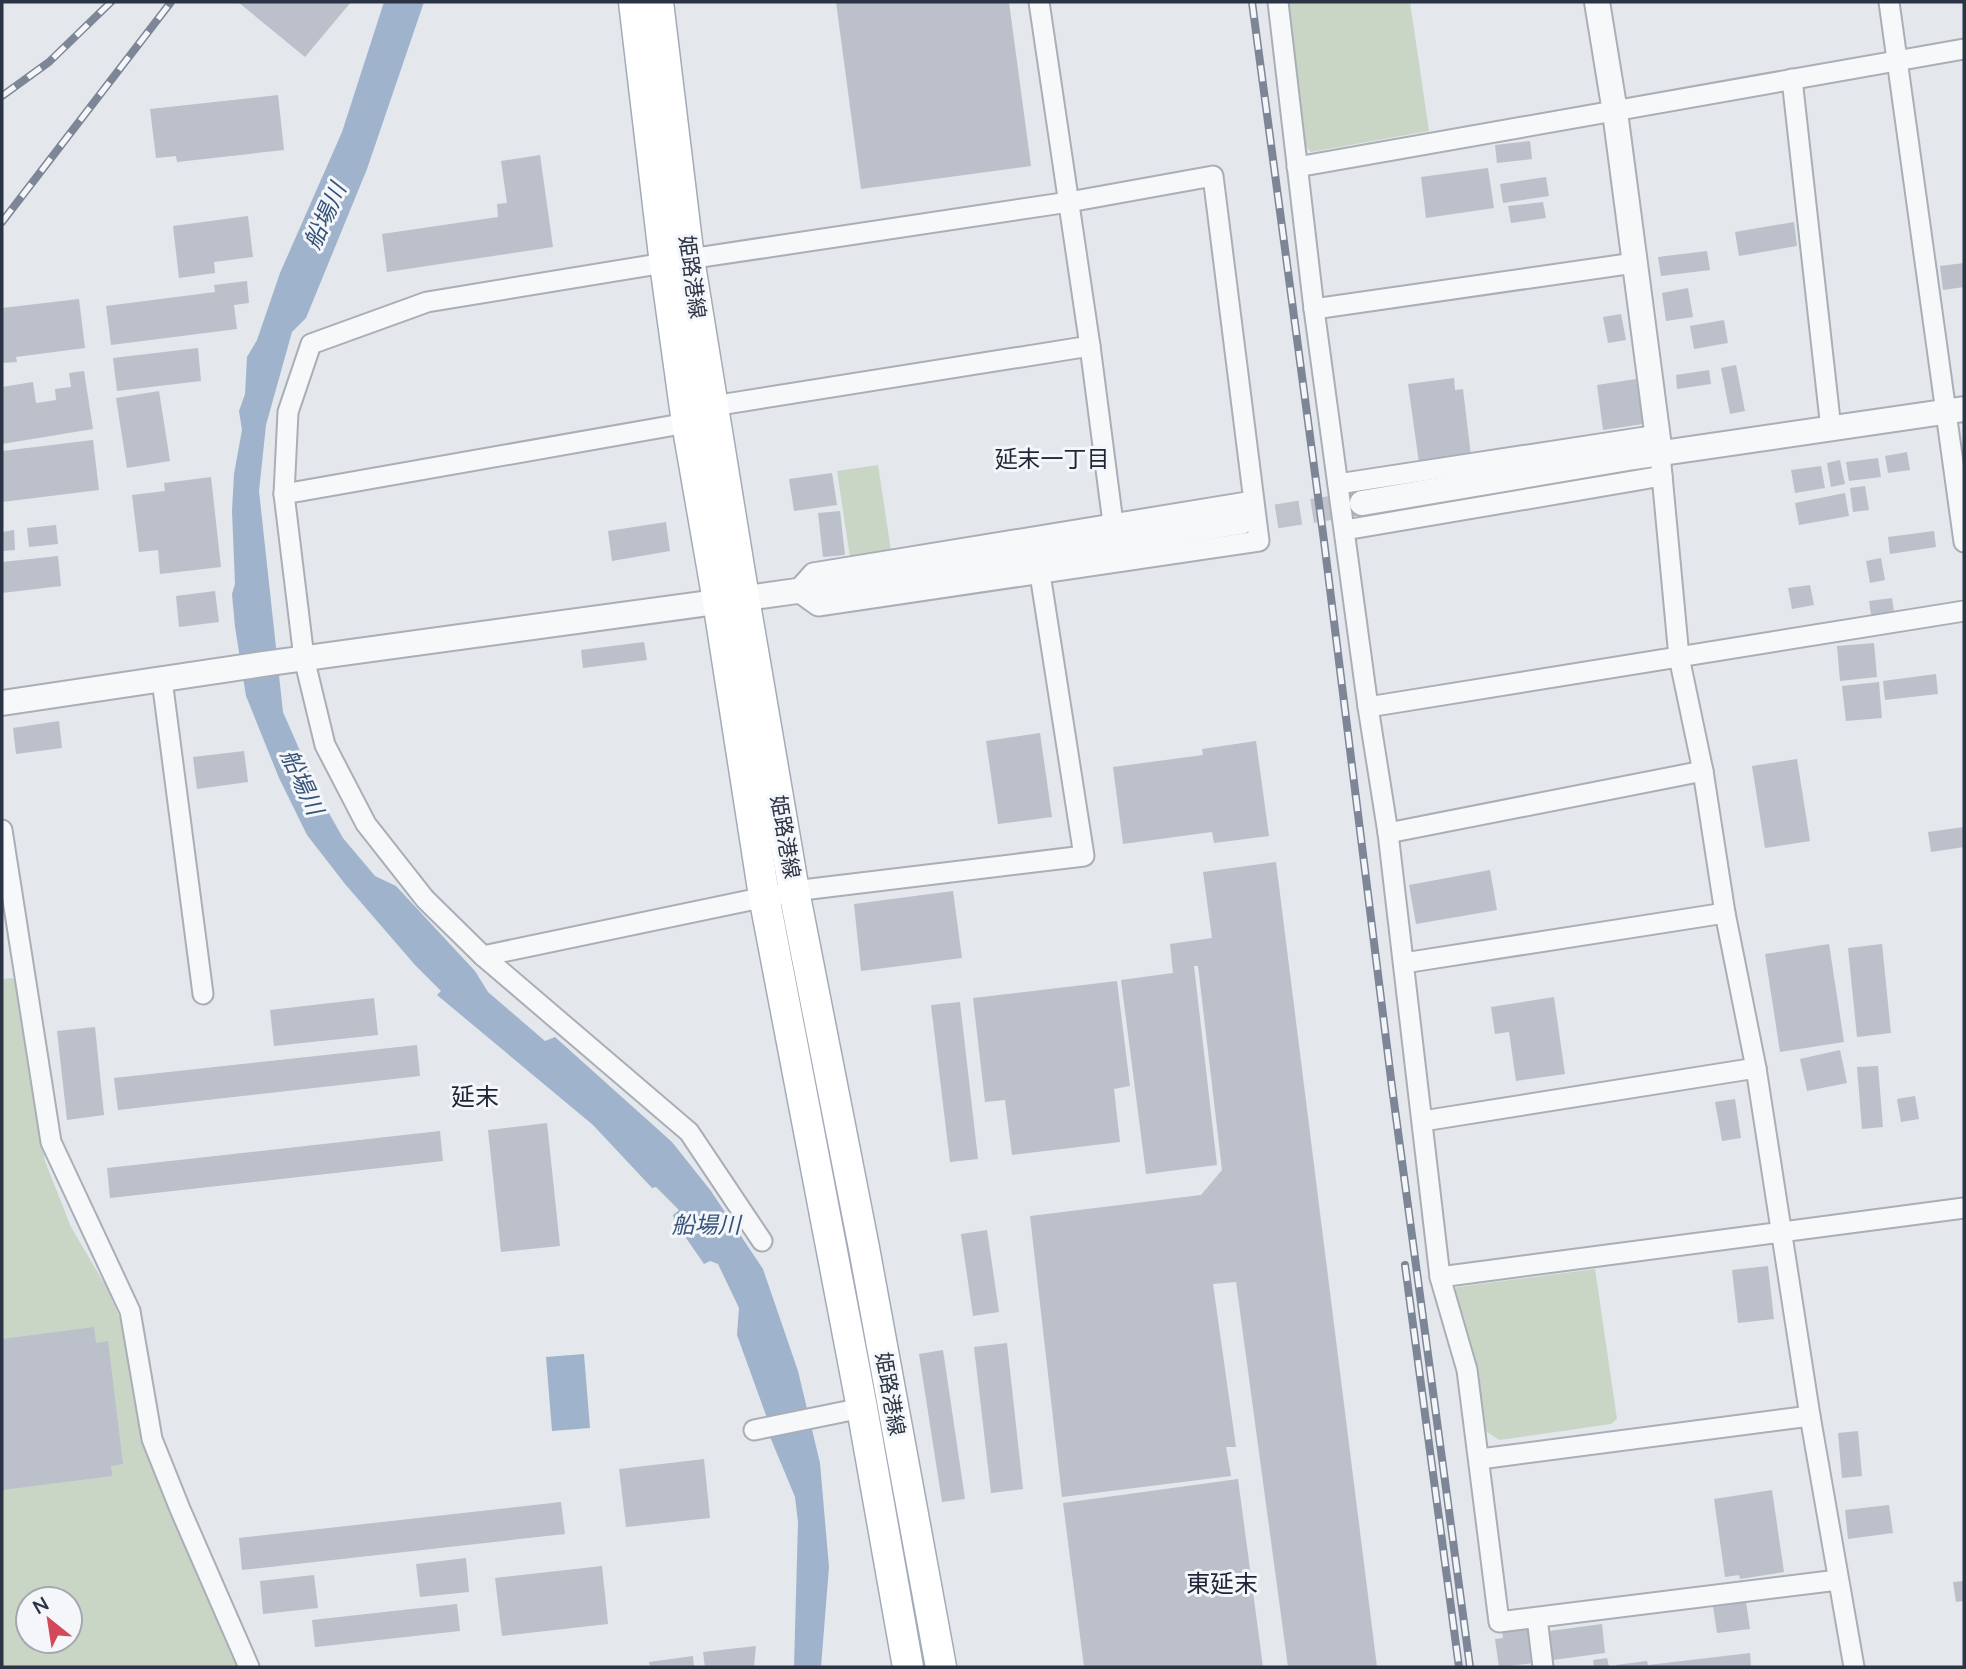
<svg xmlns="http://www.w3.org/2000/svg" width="1966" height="1669" viewBox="0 0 1966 1669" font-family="Lato,'Noto Sans JP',sans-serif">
	<rect width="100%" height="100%" fill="#e4e7ec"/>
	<g fill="#c9d6c5" fill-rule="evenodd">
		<path d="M1287,2H1410L1429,131L1311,152L1302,143Z"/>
		<path d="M878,465L891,551L850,557L837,471Z"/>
		<path d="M2,972L3,979L13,978L18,986L45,1161L71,1227L108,1290L125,1331L142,1438L152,1469L239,1667H2ZM28,1599H70V1641H28Z"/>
		<path d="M1595,1269L1617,1419L1611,1424L1499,1440L1486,1431L1476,1365L1453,1294L1457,1287Z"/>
	</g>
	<g fill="#9fb4cc">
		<path d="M384,2H424L367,169L306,318L292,332L266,425L259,491L283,712L321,799L343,838L375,876L396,886L475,971L488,992L545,1041L555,1037L672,1142L711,1191L763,1269L798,1371L820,1463L829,1567L821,1667H794L798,1522L795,1497L763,1420L767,1418L737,1335L739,1308L718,1264L710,1261L704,1264L675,1222L673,1215L679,1210L656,1187L652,1188L593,1125L437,995L441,991L415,965L345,884L307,835L279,778L246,696L235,627L232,594L235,584L232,511L234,474L242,430L239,411L245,394L247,357L257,340L280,273L342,132Z"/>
		<path d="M584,1354L590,1428L552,1431L546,1357Z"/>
	</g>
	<g fill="#bbc0ca">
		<path d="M238,2H351L305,57Z"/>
		<path d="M836,2H1009L1031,166L861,189Z"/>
		<path d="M278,95L284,150L177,162L176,156L156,158L150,109Z"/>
		<path d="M1530,141L1532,159L1497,163L1495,145Z"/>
		<path d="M540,155L553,247L387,272L382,234L498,217L497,204L507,203L501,161Z"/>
		<path d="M1488,168L1494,208L1426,218L1421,177Z"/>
		<path d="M1546,177L1549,196L1503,203L1500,184Z"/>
		<path d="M1543,202L1546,218L1511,223L1508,206Z"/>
		<path d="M248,216L253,257L214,262L215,273L179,278L173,226Z"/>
		<path d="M1794,222L1797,246L1739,256L1735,232Z"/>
		<path d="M1707,251L1710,270L1661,276L1658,257Z"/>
		<path d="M1964,263V287L1943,290L1940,266Z"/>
		<path d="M247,281L249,303L234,305L237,329L111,345L106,306L215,292L214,285Z"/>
		<path d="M1688,288L1693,317L1666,321L1662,293Z"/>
		<path d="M79,299L85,348L16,357L17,362L2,363V308Z"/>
		<path d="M1621,314L1626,340L1608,343L1603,317Z"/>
		<path d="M1724,320L1728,343L1694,349L1690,326Z"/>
		<path d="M198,348L201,381L117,391L113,358Z"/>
		<path d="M1736,365L1745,411L1730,414L1721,368Z"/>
		<path d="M1709,370L1711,384L1677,389L1676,375Z"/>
		<path d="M84,371L93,429L2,444V387L33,382L36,403L56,400L55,389L71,387L69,373Z"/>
		<path d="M1454,378L1455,390L1463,389L1471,456L1419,463L1408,384Z"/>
		<path d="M1636,379L1643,424L1603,430L1597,385Z"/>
		<path d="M159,391L170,461L127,468L116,398Z"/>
		<path d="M93,440L99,490L2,502V451Z"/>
		<path d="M1907,452L1910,470L1888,473L1885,456Z"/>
		<path d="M1878,458L1881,477L1849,481L1846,462Z"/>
		<path d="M1840,460L1845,484L1831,487L1827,463Z"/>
		<path d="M1821,466L1825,488L1795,493L1791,470Z"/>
		<path d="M832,473L837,505L794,511L789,479Z"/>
		<path d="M211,477L221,567L160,574L158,550L139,552L132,495L165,491L164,483Z"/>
		<path d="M1865,486L1869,510L1853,512L1850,488Z"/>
		<path d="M1845,493L1849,516L1799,525L1795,503Z"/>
		<path d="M840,511L845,555L823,557L818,513Z"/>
		<path d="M666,522L670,551L612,561L608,531Z"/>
		<path d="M56,525L58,544L29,547L27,528Z"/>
		<path d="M14,530L15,550L2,551V532Z"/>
		<path d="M1934,531L1936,547L1890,554L1888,537Z"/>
		<path d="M58,556L61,586L2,593V562Z"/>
		<path d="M1881,558L1885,580L1870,583L1866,561Z"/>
		<path d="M1810,585L1814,605L1792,609L1788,588Z"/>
		<path d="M215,591L219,622L179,627L176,596Z"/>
		<path d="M1892,598L1894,612L1871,615L1869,601Z"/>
		<path d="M644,642L647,660L583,668L581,650Z"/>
		<path d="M1874,643L1877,677L1840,681L1837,646Z"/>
		<path d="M1936,674L1938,694L1885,700L1883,681Z"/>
		<path d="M1879,682L1882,718L1846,721L1842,686Z"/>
		<path d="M59,721L62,748L16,754L13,728Z"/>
		<path d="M1040,733L1052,817L998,824L986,741Z"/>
		<path d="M1256,741L1269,836L1214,843L1212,832L1123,844L1113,767L1203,755L1202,749Z"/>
		<path d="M244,751L248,782L197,789L193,757Z"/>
		<path d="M1797,759L1810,841L1765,848L1752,766Z"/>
		<path d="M1964,827V847L1931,852L1928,832Z"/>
		<path d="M1276,862L1377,1667H1288L1236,1282L1213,1284L1236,1447H1226L1231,1476L1062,1497L1030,1216L1201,1195L1222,1170L1198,966H1194L1217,1165L1146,1174L1121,980L1173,973L1170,944L1212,938L1203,872Z"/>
		<path d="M1490,870L1497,910L1416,924L1409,885Z"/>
		<path d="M953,891L962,958L861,971L854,904Z"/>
		<path d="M1829,944L1844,1042L1780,1052L1765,954Z"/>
		<path d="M1882,944L1891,1033L1857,1037L1848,948Z"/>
		<path d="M1117,981L1130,1086L1114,1089L1120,1142L1012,1155L1005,1100L985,1102L973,998Z"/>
		<path d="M1554,997L1565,1074L1516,1081L1509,1032L1495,1034L1491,1007Z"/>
		<path d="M374,998L378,1035L274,1046L270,1010Z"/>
		<path d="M960,1002L978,1159L950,1162L931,1005Z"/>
		<path d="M95,1027L104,1115L67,1120L57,1031Z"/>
		<path d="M417,1045L420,1076L118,1110L114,1078Z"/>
		<path d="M1840,1050L1847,1083L1807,1091L1800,1059Z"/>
		<path d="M1878,1066L1883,1127L1862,1129L1857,1067Z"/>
		<path d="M1915,1096L1919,1119L1901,1122L1897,1099Z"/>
		<path d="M1735,1099L1741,1138L1722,1141L1715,1102Z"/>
		<path d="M547,1123L560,1246L501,1252L488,1130Z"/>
		<path d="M440,1131L443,1161L110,1198L107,1168Z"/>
		<path d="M987,1230L999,1312L973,1316L961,1234Z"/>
		<path d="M1768,1266L1774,1319L1738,1323L1732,1270Z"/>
		<path d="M94,1327L96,1343L108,1341L123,1464L111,1466L112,1476L2,1490V1339Z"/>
		<path d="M1007,1343L1023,1489L991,1493L974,1347Z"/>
		<path d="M943,1350L965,1499L942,1502L919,1354Z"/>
		<path d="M1858,1431L1862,1476L1842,1478L1838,1433Z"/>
		<path d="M704,1459L710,1518L626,1527L619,1469Z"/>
		<path d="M1238,1479L1263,1667H1084L1063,1503Z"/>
		<path d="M1772,1490L1784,1572L1740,1579L1739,1575L1725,1577L1714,1499Z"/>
		<path d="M561,1502L565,1534L242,1570L239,1538Z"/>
		<path d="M1889,1505L1893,1533L1848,1539L1845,1510Z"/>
		<path d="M466,1558L469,1592L420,1597L416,1564Z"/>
		<path d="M602,1566L608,1624L502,1636L495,1578Z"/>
		<path d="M314,1575L318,1608L263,1614L260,1581Z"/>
		<path d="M1964,1581V1601L1956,1602L1953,1582Z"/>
		<path d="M1746,1602L1750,1629L1717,1633L1713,1606Z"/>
		<path d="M457,1604L460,1631L315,1647L312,1620Z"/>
		<path d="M1602,1624L1605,1653L1553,1660L1549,1631Z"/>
		<path d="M1528,1628L1529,1639L1532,1638L1535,1663L1499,1667L1495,1639L1503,1638L1502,1631Z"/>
		<path d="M756,1646L754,1667H705L703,1652Z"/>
		<path d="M1750,1653L1751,1667H1617L1616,1665L1647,1661L1648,1665Z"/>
		<path d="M693,1656L694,1667H650L649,1662Z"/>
		<path d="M1607,1658L1609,1667H1594L1593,1660Z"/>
	</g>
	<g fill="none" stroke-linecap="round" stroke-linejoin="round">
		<path stroke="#bfc3cb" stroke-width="24" stroke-dasharray="24 12" stroke-linecap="butt" d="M1241,522L1362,503"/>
		<g stroke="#a9aeb7" stroke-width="23">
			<g id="minor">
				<path d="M1039,2L1090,346L1113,523"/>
				<path d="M1278,2L1314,309L1368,707L1388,833L1440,1277L1467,1370L1499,1622L1838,1580"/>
				<path d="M1889,2L1964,542"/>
				<path d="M1792,79L1831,429"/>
				<path d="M1297,167L1964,49"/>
				<path d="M1314,309L1634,263"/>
				<path d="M713,406L1090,346"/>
				<path d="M1660,454L1679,657L1703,771L1725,913L1756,1068L1810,1416L1854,1667"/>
				<path d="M1338,484L1658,435"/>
				<path d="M284,494L687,423"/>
				<path d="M1345,530L1662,476"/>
				<path d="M162,680L203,994"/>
				<path d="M1368,707L1964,611"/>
				<path d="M2,830L51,1142L130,1311L152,1439L180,1509L249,1667"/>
				<path d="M1388,833L1703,771"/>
				<path d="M483,956L794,891L1084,856L1040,574"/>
				<path d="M1404,963L1725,913"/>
				<path d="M1423,1121L1756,1068"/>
				<path d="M762,1241L689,1132L483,956L425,899L366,824L325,745L304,658L284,494L288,412L311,344L427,302L689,259L1069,202L1213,176L1259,541L818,606L797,591L813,573L1253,501"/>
				<path d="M1440,1277L1964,1208"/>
				<path d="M754,1430L862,1408"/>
				<path d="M1480,1459L1810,1416"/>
				<path d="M1537,1618L1543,1667"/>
			</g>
		</g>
		<g stroke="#a9aeb7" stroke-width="28">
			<g id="tertiary">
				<path d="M1597,2L1615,112L1660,454"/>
				<path d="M1362,503L1628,458L1964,409"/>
				<path d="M2,703L270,663L797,591L1241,522"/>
			</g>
		</g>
		<g stroke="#a3abb8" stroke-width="33">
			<g id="primary">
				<path d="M634,2L665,264L687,423L718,601L764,896L862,1408L908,1667"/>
				<path d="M658,2L689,259L744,598L794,891L864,1248L941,1667"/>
			</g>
		</g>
		<use href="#minor" stroke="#f7f8fa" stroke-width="19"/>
		<use href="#tertiary" stroke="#f7f8fa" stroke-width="24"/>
		<use href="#primary" stroke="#fff" stroke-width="30"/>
		<g stroke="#7d8696" stroke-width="8">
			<g id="rail">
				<path d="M1252,2L1324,541L1392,1087L1470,1667"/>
				<path d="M2,96L49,62L111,2"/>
				<path d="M2,222L171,2"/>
				<path d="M1405,1265L1459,1667"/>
			</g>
		</g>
		<use href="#rail" stroke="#f4f6f9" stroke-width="5" stroke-dasharray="16" stroke-linecap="butt"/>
	</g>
	<g text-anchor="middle" stroke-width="6" stroke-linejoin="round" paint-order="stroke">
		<g font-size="21" fill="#2b3445" stroke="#f4f6f9">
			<text transform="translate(692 277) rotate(82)" y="7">姫路港線</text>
			<text transform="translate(785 837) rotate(80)" y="7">姫路港線</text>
			<text transform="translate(890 1394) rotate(80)" y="7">姫路港線</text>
		</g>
		<g font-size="23" font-style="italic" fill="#34527a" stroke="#f4f6f9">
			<text transform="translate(325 216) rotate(-66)" y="8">船場川</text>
			<text transform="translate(302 782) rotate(65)" y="8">船場川</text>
			<text x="706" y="1233">船場川</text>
		</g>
		<g font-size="23" fill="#1d2536" stroke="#f4f6f9">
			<text x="1052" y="467">延末一丁目</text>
		</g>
		<g font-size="24" fill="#1d2536" stroke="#f4f6f9">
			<text x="475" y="1105">延末</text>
			<text x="1222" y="1592">東延末</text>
		</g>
	</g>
	<rect width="1966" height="1669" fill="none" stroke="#2b3445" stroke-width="7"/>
	<g transform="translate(49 1620) rotate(330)"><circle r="33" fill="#f4f6f9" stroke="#a4a8b1" stroke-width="2"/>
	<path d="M0-5L12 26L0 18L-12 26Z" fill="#d1495b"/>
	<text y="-10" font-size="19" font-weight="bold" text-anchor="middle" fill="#2b3445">N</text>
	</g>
</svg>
